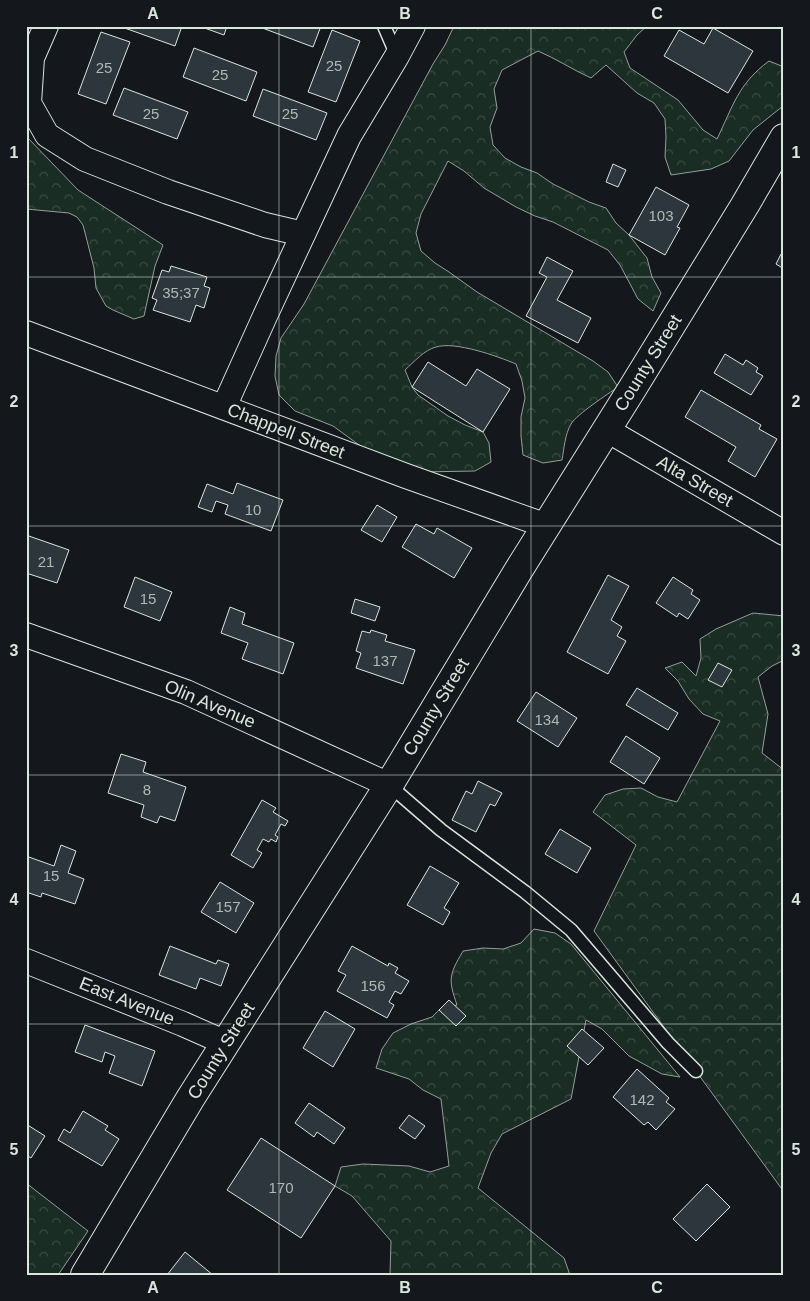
<svg xmlns="http://www.w3.org/2000/svg" width="810" height="1301" viewBox="0 0 810 1301" font-family="Helvetica,sans-serif">
	<defs>
		<pattern id="forest-crowns" width="20" height="18" patternUnits="userSpaceOnUse" patternTransform="scale(1.25)"><rect width="20" height="18" fill="#1a2d24"/><path d="M2 6a3 3 0 1 1 6 0M12 15a3 3 0 1 1 6 0" fill="none" stroke="#3b4b43"/></pattern>
	</defs>
	<rect width="100%" height="100%" fill="#14181c"/>
	<g fill="url(#forest-crowns)" stroke="#939e99">
		<path d="M454,26H647L637,35L624,52L630,68L678,100L703,130L717,139C733,106 738,84 769,61L784,67L783,106L753,130L729,161L711,169L671,175L665,157L666,137L665,119L654,103L637,93L606,65L591,78C573,70 557,59 538,51L502,70L494,89L497,108L490,127L493,145L505,158L521,167L537,173L553,184L589,202L606,208L616,223L629,235L647,258L652,277L661,293L653,311L638,299L620,265L608,250L553,222L535,216L516,207L484,188L464,171L448,161L421,214L416,233L421,251L435,263L449,272L477,292L593,361L608,372L618,387C608,394 577,414 571,424C565,434 564,449 562,460L543,463L523,455L521,436V417L525,398L522,381L516,364C497,356 455,341 436,347C424,350 414,362 405,370L412,387L418,395L448,416L465,425L483,432L489,443L491,462L475,471L419,472L366,450L333,426L295,411L279,395L275,376L276,356L281,338L304,304L433,64L445,45Z"/>
		<path d="M26,136L78,190L163,245L155,266L144,316L134,319L113,310L106,306L96,288L94,268L83,225L77,217L69,213L26,209Z"/>
		<path d="M753,613L784,616V660L772,666L758,677L768,714L762,753L784,770V1192L594,931L636,845L593,812L605,795L623,789L641,788L658,797L677,802L720,721L703,714L689,699L678,681L665,668L682,662L696,676L701,658L700,639L716,629Z"/>
		<path d="M534,929L555,933L571,944L680,1077L662,1074L629,1056L602,1029L586,1020L571,1099L502,1134L491,1153L478,1188L564,1258L570,1275H390L391,1241L352,1196L335,1186L341,1167L363,1164L409,1166L430,1172L449,1166L441,1099L423,1090L409,1079L376,1068L382,1049L393,1033L411,1024L432,1017L439,1010L457,1005C448,979 449,975 463,951L483,948L503,949L521,943Z"/>
		<path d="M26,1183L88,1231L58,1275H26Z"/>
	</g>
	<g fill="#2c363c" stroke="#d8e6dc">
		<path d="M119,26H182L175,46Z"/>
		<path d="M199,26H227L224,35Z"/>
		<path d="M257,26H321L313,47Z"/>
		<path d="M713,28L753,51L728,93L664,56L679,30L704,44Z"/>
		<path d="M332,30L360,41L336,102L308,92Z"/>
		<path d="M101,32L130,42L106,104L78,94Z"/>
		<path d="M194,48L257,72L246,101L183,77Z"/>
		<path d="M124,88L188,112L177,139L113,115Z"/>
		<path d="M263,89L327,113L316,140L253,116Z"/>
		<path d="M613,164L626,170L618,187L606,182Z"/>
		<path d="M656,187L689,205L677,227L680,228L665,255L629,235Z"/>
		<path d="M781,254L784,256V269L776,264Z"/>
		<path d="M547,257L573,271L557,300L591,318L578,343L526,316L547,277L539,273Z"/>
		<path d="M171,266L207,277L204,286L210,288L204,308L196,305L190,322L153,310L157,300L152,298L162,270L169,272Z"/>
		<path d="M725,354L743,365L746,360L758,368L756,372L763,376L751,395L714,373Z"/>
		<path d="M428,362L466,386L477,369L510,389L483,432L412,387Z"/>
		<path d="M701,390L761,425L759,429L777,439L755,477L728,461L736,447L685,417Z"/>
		<path d="M237,483L283,500L271,531L225,514L228,505L216,501L212,512L198,507L207,484L233,494Z"/>
		<path d="M377,505L397,517L382,542L361,530Z"/>
		<path d="M416,524L434,534L437,528L472,548L454,578L402,547Z"/>
		<path d="M26,535L69,550L57,583L26,573Z"/>
		<path d="M608,575L629,586L611,620L622,627L617,636L626,641L608,674L567,652Z"/>
		<path d="M135,577L172,592L160,621L124,607Z"/>
		<path d="M673,577L693,590L691,594L700,600L688,619L679,613L677,617L656,603Z"/>
		<path d="M355,599L380,607L375,621L351,613Z"/>
		<path d="M230,607L245,613L242,624L294,643L283,674L242,659L248,643L221,633Z"/>
		<path d="M371,630L387,635L385,641L415,650L403,684L356,668L361,653L356,651L362,631L370,633Z"/>
		<path d="M718,663L732,670L722,687L708,680Z"/>
		<path d="M637,688L678,713L668,730L626,705Z"/>
		<path d="M536,692L577,718L558,747L517,721Z"/>
		<path d="M626,736L660,758L644,784L610,762Z"/>
		<path d="M121,754L146,762L143,772L186,787L175,821L160,816L157,823L141,817L144,805L108,793Z"/>
		<path d="M478,781L502,793L495,806L490,804L476,832L452,820L466,791L472,794Z"/>
		<path d="M262,800L276,808L273,812L288,821L285,826L281,824L275,835L278,837L276,842L271,839L269,842L263,839L257,850L262,853L253,868L231,855Z"/>
		<path d="M560,829L591,848L577,873L545,854Z"/>
		<path d="M61,845L76,851L68,873L84,879L75,904L42,893L41,897L26,892V856L54,866Z"/>
		<path d="M430,866L459,883L444,908L450,912L443,925L407,905Z"/>
		<path d="M220,882L254,903L236,933L201,912Z"/>
		<path d="M170,946L216,964L218,960L229,964L221,986L200,978L196,989L159,975Z"/>
		<path d="M352,946L388,966L389,963L398,968L395,973L409,981L401,994L395,991L389,1002L394,1005L387,1018L337,991L346,975L338,971Z"/>
		<path d="M449,1000L466,1016L456,1026L439,1010Z"/>
		<path d="M325,1011L355,1029L333,1067L303,1048Z"/>
		<path d="M85,1025L155,1051L142,1086L109,1073L115,1056L105,1052L102,1062L75,1052Z"/>
		<path d="M582,1029L604,1048L588,1065L567,1046Z"/>
		<path d="M637,1069L669,1098L666,1102L675,1109L656,1130L648,1122L644,1125L613,1097Z"/>
		<path d="M309,1103L345,1128L334,1144L317,1132L314,1137L295,1123Z"/>
		<path d="M83,1111L108,1126L105,1130L119,1139L102,1166L58,1140L64,1129L70,1133Z"/>
		<path d="M409,1115L425,1126L415,1139L399,1128Z"/>
		<path d="M26,1124L45,1136L31,1158L26,1155Z"/>
		<path d="M261,1138L335,1186L301,1238L227,1190Z"/>
		<path d="M707,1184L730,1207L696,1241L673,1219Z"/>
		<path d="M185,1252L213,1275H167Z"/>
	</g>
	<g fill="none" stroke-linecap="round" stroke-linejoin="round">
		<g stroke="#d8e6dc" stroke-width="15">
			<g id="lane">
				<path d="M384,26L397,56"/>
				<path d="M389,785L441,830L525,892L571,930L668,1043L696,1071"/>
			</g>
		</g>
		<g stroke="#d8e6dc" stroke-width="26">
			<g id="street">
				<path d="M46,26L32,58L29,103L47,135L85,159L168,192L265,225L303,234"/>
				<path d="M26,333L406,476L547,526"/>
				<path d="M224,407L265,316L349,136L397,56L413,26"/>
				<path d="M607,430L784,533"/>
				<path d="M26,635L186,692L389,785"/>
				<path d="M26,961L183,1024L226,1043"/>
			</g>
		</g>
		<g stroke="#d8e6dc" stroke-width="30">
			<path id="secondary" d="M85,1275L190,1099L389,785L518,571L632,389L745,205L784,138"/>
		</g>
		<use href="#lane" stroke="#14181c" stroke-width="12"/>
		<use href="#street" stroke="#14181c" stroke-width="24"/>
		<use href="#secondary" stroke="#14181c" stroke-width="28"/>
	</g>
	<path fill="none" stroke="#d8e6dc" stroke-width="1" stroke-opacity="0.55" d="M279,26V1275M531,26V1275M26,277H784M26,526H784M26,775H784M26,1024H784"/>
	<g text-anchor="middle" stroke-width="4" stroke-linejoin="round" paint-order="stroke">
		<g font-size="15" fill="#adbab4">
			<text x="334" y="71">25</text>
			<text x="104" y="73">25</text>
			<text x="220" y="80">25</text>
			<text x="151" y="119">25</text>
			<text x="290" y="119">25</text>
			<text x="661" y="221">103</text>
			<text x="181" y="298">35;37</text>
			<text x="253" y="515">10</text>
			<text x="46" y="567">21</text>
			<text x="148" y="604">15</text>
			<text x="385" y="666">137</text>
			<text x="547" y="725">134</text>
			<text x="147" y="795">8</text>
			<text x="51" y="881">15</text>
			<text x="228" y="912">157</text>
			<text x="373" y="991">156</text>
			<text x="642" y="1105">142</text>
			<text x="281" y="1193">170</text>
		</g>
		<g font-size="18" fill="#d8e6dc" stroke="#14181c">
			<text transform="translate(648 363) rotate(-58)" y="6">County Street</text>
			<text transform="translate(286 431) rotate(21)" y="6">Chappell Street</text>
			<text transform="translate(695 481) rotate(30)" y="6">Alta Street</text>
			<text transform="translate(210 704) rotate(23)" y="6">Olin Avenue</text>
			<text transform="translate(436 707) rotate(-59)" y="6">County Street</text>
			<text transform="translate(127 1001) rotate(22)" y="6">East Avenue</text>
			<text transform="translate(221 1051) rotate(-58)" y="6">County Street</text>
		</g>
	</g>
	<rect width="810" height="1301" fill="none" stroke="#14181c" stroke-width="55"/>
	<rect x="28" y="28" width="754" height="1246" fill="none" stroke="#d8e6dc" stroke-width="2"/>
	<g font-size="16" text-anchor="middle" font-weight="bold" fill="#d8e6dc">
		<text x="153" y="19">A</text>
		<text x="405" y="19">B</text>
		<text x="657" y="19">C</text>
		<text x="14" y="158">1</text>
		<text x="796" y="158">1</text>
		<text x="14" y="407">2</text>
		<text x="796" y="407">2</text>
		<text x="14" y="656">3</text>
		<text x="796" y="656">3</text>
		<text x="14" y="905">4</text>
		<text x="796" y="905">4</text>
		<text x="14" y="1155">5</text>
		<text x="796" y="1155">5</text>
		<text x="153" y="1293">A</text>
		<text x="405" y="1293">B</text>
		<text x="657" y="1293">C</text>
	</g>
</svg>
